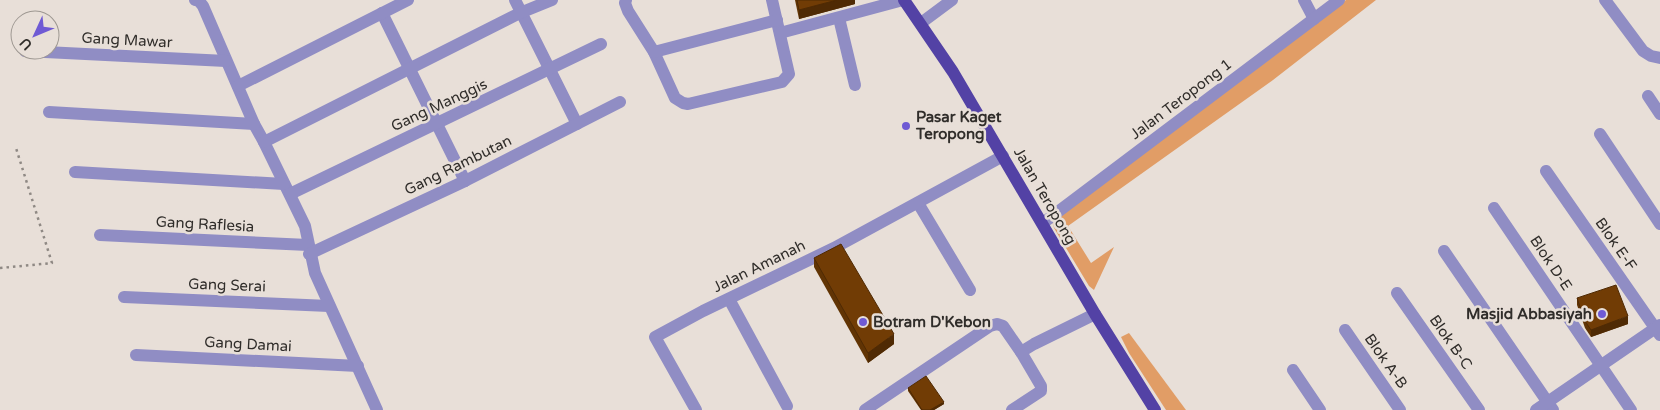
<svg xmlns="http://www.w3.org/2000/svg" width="1660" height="410" viewBox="0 0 1660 410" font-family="'Varela Round',sans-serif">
	<rect width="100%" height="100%" fill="#e8dfd8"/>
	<g fill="#e19d66">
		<path d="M1346,0H1376L1273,80L1068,226L1091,263L1114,247L1094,290L1089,286L1054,228L1052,221Z"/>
		<path d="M1129,333L1186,410H1166L1129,353L1121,337Z"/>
	</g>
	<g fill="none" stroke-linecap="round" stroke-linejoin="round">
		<path stroke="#8f8984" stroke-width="2.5" stroke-dasharray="2.5 4" stroke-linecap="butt" d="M0,268L52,263L16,148"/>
		<g stroke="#908dc4" stroke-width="12">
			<path d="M195,0L199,1L203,6L254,124L264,142L305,226L315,273L377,410"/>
			<path d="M515,0L577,124"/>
			<path d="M626,0L625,3L628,11L654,52L675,98L683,103L688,104L782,82L789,74L772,0"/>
			<path d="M1304,0L1314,19"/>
			<path d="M1605,0L1643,51L1651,56L1660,58"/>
			<path d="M382,13L465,181"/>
			<path d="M839,18L855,85"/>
			<path d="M921,23L952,0"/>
			<path d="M780,33L903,0"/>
			<path d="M25,51L226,61"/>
			<path d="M654,52L777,20"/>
			<path d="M238,86L408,0"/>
			<path d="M1648,96L1660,114"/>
			<path d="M49,112L254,124"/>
			<path d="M1600,134L1660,224"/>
			<path d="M264,142L520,13L552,0"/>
			<path d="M1546,171L1660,335"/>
			<path d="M75,172L284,184"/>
			<path d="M290,194L601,44"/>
			<path d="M918,203L970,290"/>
			<path d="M1494,208L1631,410"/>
			<path d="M1043,223L1339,0"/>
			<path d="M100,235L308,245"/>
			<path d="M1444,251L1553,410"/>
			<path d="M309,254L465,181L620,102"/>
			<path d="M1397,293L1479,410"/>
			<path d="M124,297L329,306"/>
			<path d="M729,299L787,406"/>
			<path d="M1345,330L1400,410"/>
			<path d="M136,355L358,366"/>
			<path d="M1293,370L1320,410"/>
			<path d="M696,410L655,337L703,311L834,248L1003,156"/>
			<path d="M865,410L990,326L997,324L1003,326L1021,352L1034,344L1095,314"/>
			<path d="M1012,410L1041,391V386L1021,352"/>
			<path d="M1536,410L1660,325"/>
		</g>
		<path stroke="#5342a5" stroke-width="12" d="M904,0L953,72L1095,314L1155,410"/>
	</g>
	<g fill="#613404">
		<path d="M795,0H855V4L799,19Z"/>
		<path d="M814,258L894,344L868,363L814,267Z"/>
		<path d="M1577,298L1628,324L1591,337L1585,328L1577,305Z"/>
		<path d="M908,388L944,404L934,410H921L908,391Z"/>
	</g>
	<g fill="#4f2a04">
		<path d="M837,0H855V4L799,19V10Z"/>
		<path d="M1628,316V324L1591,337V330Z"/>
		<path d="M894,334V344L868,363V353Z"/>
		<path d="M944,402V404L934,410H930Z"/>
	</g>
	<g fill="#713c05" stroke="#4f2a04">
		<path d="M797,0H837L799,10Z"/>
		<path d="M841,244L894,334L868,353L814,258Z"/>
		<path d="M1616,285L1628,316L1591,330L1585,321L1577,298Z"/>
		<path d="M926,376L944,402L930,410H922L908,388Z"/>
	</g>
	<g fill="#6f5ad4" stroke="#e8dfd8" stroke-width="2">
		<circle cx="906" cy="126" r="5"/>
		<circle cx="1602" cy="314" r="5"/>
		<circle cx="863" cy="322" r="5"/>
	</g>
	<g text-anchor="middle" stroke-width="5" stroke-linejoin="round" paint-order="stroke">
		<g font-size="15" fill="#302d2a" stroke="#e8dfd8">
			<text transform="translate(127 40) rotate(3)" y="5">Gang Mawar</text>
			<text transform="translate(1181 99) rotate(-37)" y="5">Jalan Teropong 1</text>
			<text transform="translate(439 105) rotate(-25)" y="5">Gang Manggis</text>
			<text transform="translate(458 165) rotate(-26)" y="5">Gang Rambutan</text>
			<text transform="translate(1045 196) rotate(60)" y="5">Jalan Teropong</text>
			<text transform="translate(205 224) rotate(3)" y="5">Gang Raflesia</text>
			<text transform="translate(1616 244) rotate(55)" y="5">Blok E-F</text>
			<text transform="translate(1551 263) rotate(56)" y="5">Blok D-E</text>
			<text transform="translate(759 266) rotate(-26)" y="5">Jalan Amanah</text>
			<text transform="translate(227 285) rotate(2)" y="5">Gang Serai</text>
			<text transform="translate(1451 342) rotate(55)" y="5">Blok B-C</text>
			<text transform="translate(248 344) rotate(3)" y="5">Gang Damai</text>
			<text transform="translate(1386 361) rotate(55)" y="5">Blok A-B</text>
		</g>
		<g font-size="15" font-weight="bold" fill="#302d2a" stroke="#e8dfd8" text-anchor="start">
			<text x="916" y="122">Pasar Kaget<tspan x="916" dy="17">Teropong</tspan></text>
			<text x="1592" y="319" text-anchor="end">Masjid Abbasiyah</text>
			<text x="873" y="327">Botram D'Kebon</text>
		</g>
	</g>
	<g transform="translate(35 35) rotate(226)"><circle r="24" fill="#e8dfd8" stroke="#9e9892"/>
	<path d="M0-4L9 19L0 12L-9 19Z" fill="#6f5ad4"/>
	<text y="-8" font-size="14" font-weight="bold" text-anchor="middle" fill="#302d2a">U</text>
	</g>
</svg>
